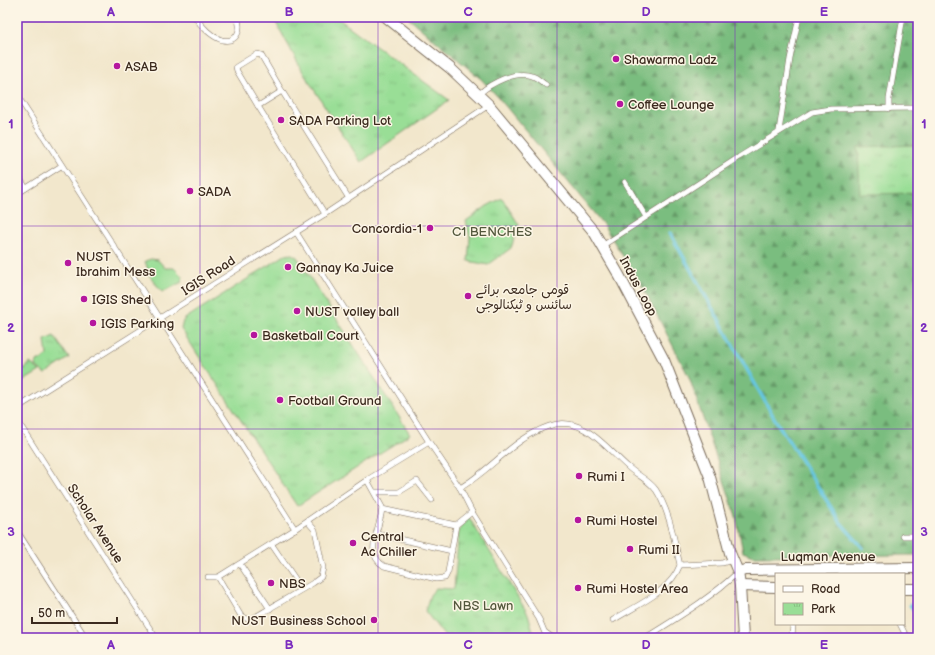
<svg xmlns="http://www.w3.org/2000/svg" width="935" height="655" viewBox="0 0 935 655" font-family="'Balsamiq Sans','Playpen Sans Arabic',sans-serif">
	<defs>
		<pattern id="forest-firs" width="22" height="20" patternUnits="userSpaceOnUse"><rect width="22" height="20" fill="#7abd7f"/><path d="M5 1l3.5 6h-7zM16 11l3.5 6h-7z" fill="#659a67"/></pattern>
		<pattern id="park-tufts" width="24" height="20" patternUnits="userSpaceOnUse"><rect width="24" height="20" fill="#99de96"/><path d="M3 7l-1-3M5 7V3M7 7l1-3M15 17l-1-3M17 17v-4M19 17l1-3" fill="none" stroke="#85bf81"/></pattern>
	</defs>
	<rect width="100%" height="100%" fill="#fcf5e5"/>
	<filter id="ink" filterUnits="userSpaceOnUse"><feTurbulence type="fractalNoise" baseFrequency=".025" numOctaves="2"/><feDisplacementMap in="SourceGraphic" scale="8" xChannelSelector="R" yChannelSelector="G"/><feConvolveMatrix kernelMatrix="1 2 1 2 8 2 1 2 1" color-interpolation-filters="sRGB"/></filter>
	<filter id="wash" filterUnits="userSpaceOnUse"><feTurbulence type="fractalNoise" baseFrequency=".012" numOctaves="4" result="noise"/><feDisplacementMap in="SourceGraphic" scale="16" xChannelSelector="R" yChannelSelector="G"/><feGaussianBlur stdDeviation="0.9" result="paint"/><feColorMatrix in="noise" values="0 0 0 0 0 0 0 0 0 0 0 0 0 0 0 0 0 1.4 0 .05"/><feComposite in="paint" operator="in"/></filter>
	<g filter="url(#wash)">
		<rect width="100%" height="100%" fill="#f2e7cc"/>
		<path fill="#99de96" stroke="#6a845a" d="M151,259L158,260L165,268H174L182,276V282L162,292L150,276L145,261Z"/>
		<path fill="url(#forest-firs)" stroke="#5a744e" d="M407,17H918V555L754,556L743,552L736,516L689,377L642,286L602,223L498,97L481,79Z"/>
		<g fill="url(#park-tufts)" stroke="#6a845a">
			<path d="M273,17H336L449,100L361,162L304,74Z"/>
			<path d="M918,145V193L860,194L858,147Z"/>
			<path d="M502,198L519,225L511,248L488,265L468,261L470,237L466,221L487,206Z"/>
			<path d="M292,254L297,257L410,434L297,506L181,329L183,321L186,318L285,255Z"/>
			<path d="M54,336L69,358L45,374L35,365L38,360H42L47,355L45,340Z"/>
			<path d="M30,363L40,371L17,385V364L25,369Z"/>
			<path d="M468,516L528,614L535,638H446L425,611L430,595L436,588L454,589L459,530Z"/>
		</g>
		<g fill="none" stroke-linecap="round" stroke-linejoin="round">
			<g stroke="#65c7e3" stroke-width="3.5">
				<path d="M670,233L776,421L841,523L863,548"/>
				<path d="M910,605L918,615"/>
			</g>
		</g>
	</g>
	<g filter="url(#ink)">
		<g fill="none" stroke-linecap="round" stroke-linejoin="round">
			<g stroke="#7b6c5b" stroke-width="6">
				<g id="service">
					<path d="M195,17C201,26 212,37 222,40C238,43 242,29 237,17"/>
					<path d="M479,94C491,83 516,70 532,76C537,77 541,82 546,85"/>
					<path d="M17,95L295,529L367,480L429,442L296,232"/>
					<path d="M258,106L237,71L236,67L257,54L261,55L282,91"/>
					<path d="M889,109V99L903,17"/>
					<path d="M779,131L790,59L799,17"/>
					<path d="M17,174L26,188"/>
					<path d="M625,182L646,217"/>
					<path d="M17,194L61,166"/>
					<path d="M325,214L258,106L282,91L348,197"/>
					<path d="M602,246L739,157L812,112L831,109L918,108"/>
					<path d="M17,408L325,214L489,105"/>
					<path d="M17,420L156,638"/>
					<path d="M429,442L460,488L472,512L539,619L547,638"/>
					<path d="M367,480L382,507C382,526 362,553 384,566L436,579L445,578L448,572L456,525"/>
					<path d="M460,488C491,470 514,438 549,426C583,414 606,448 628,467C637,475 649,480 656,490C670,512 674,540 680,565C670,592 637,605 613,620"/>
					<path d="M375,492H399L417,481L432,500"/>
					<path d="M382,509L456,525L472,512"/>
					<path d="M17,531L86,638"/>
					<path d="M377,534L452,551"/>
					<path d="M903,536H918"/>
					<path d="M272,545L302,589"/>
					<path d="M240,564L270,609"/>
					<path d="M680,565L722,563L733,560"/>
					<path d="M208,577H218L295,529"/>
					<path d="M218,577L241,616L250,620L313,583L321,577L323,568L315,530L307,521"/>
					<path d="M900,624L907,638"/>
					<path d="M546,633L553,638"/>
					<path d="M645,638C677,618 711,598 738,572"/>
					<path d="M792,638L793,624"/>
				</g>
			</g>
			<g stroke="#7b6c5b" stroke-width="12">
				<g id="minor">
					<path d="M386,17L450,68L489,105L594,232L619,275L664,360L710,477L730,553L738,572L740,586L743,638"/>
					<path d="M738,572L745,570L918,568"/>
					<path d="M740,586L776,587"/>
					<path d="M904,589H918"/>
				</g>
			</g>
			<use href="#service" stroke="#fff" stroke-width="5"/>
			<use href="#minor" stroke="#fff" stroke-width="10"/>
		</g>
	</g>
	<path fill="none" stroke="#7b2cbf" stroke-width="1" stroke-opacity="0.55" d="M200,17V638M378,17V638M557,17V638M735,17V638M17,226H918M17,429H918"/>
	<g fill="#b5179e" stroke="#fcf5e5" stroke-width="1.5">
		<circle cx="616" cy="59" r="4"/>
		<circle cx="117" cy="66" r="4"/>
		<circle cx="620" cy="104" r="4"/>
		<circle cx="281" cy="120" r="4"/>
		<circle cx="190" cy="191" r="4"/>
		<circle cx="430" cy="228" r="4"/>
		<circle cx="68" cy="263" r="4"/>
		<circle cx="288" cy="267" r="4"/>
		<circle cx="468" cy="296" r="4"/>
		<circle cx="84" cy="299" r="4"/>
		<circle cx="297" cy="311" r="4"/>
		<circle cx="93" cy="323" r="4"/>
		<circle cx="254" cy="335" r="4"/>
		<circle cx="280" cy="400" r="4"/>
		<circle cx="579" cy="476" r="4"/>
		<circle cx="578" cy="520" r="4"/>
		<circle cx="353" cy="543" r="4"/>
		<circle cx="630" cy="549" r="4"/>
		<circle cx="271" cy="583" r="4"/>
		<circle cx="578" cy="588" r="4"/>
		<circle cx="374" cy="620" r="4"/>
	</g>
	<g text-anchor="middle" stroke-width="3" stroke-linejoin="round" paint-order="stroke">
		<g font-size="13" fill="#3b2a1e" stroke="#fcf5e5" text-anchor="start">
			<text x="624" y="64">Shawarma Ladz</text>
			<text x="125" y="71">ASAB</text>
			<text x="628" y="109">Coffee Lounge</text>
			<text x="289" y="125">SADA Parking Lot</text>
			<text x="198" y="196">SADA</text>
			<text x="422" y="233" text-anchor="end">Concordia-1</text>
			<text x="76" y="261">NUST<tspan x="76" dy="15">Ibrahim Mess</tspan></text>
			<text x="296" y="272">Gannay Ka Juice</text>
			<text x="476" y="294">قومی جامعہ برائے<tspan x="476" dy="15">سائنس و ٹیکنالوجی</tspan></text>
			<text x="92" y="304">IGIS Shed</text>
			<text x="305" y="316">NUST volley ball</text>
			<text x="101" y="328">IGIS Parking</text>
			<text x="262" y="340">Basketball Court</text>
			<text x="288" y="405">Football Ground</text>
			<text x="587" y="481">Rumi I</text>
			<text x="586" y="525">Rumi Hostel</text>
			<text x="361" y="541">Central<tspan x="361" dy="15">Ac Chiller</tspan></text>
			<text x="638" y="554">Rumi II</text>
			<text x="279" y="588">NBS</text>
			<text x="586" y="593">Rumi Hostel Area</text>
			<text x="366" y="625" text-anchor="end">NUST Business School</text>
		</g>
		<g font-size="13" fill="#52573c" stroke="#fcf5e5">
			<text x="492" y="236">C1 BENCHES</text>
			<text x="483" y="610">NBS Lawn</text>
		</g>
		<g font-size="13" fill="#3b2a1e" stroke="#fcf5e5">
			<text transform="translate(208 275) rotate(-33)" y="5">IGIS Road</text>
			<text transform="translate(639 286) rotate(62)" y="5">Indus Loop</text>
			<text transform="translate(96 523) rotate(57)" y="5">Scholar Avenue</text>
			<text x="828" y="561">Luqman Avenue</text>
		</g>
	</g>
	<rect width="935" height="655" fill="none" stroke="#fcf5e5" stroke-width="44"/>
	<rect x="775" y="573" width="130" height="52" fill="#fcf5e5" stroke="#afa495"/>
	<rect x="783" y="586" width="20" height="6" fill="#ffffff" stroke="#afa495"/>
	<text x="811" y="593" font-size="12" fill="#3b2a1e">Road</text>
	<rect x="783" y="603" width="20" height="12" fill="url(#park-tufts)" stroke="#afa495"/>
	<text x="811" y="613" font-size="12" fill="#3b2a1e">Park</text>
	<path d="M32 617v6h85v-6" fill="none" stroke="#3b2a1e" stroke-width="2"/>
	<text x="38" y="617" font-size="12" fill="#3b2a1e" stroke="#fcf5e5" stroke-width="3" paint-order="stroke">50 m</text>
	<rect x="22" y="22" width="891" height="611" fill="none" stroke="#7b2cbf" stroke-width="1.5"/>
	<g font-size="13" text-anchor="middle" font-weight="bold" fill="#7b2cbf">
		<text x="111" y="16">A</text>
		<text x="289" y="16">B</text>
		<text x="468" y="16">C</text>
		<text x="646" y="16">D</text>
		<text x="824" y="16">E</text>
		<text x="11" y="128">1</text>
		<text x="924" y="128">1</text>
		<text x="11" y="332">2</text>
		<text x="924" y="332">2</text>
		<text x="11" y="536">3</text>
		<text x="924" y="536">3</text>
		<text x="111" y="649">A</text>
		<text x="289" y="649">B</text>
		<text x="468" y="649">C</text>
		<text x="646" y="649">D</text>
		<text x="824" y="649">E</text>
	</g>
</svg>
